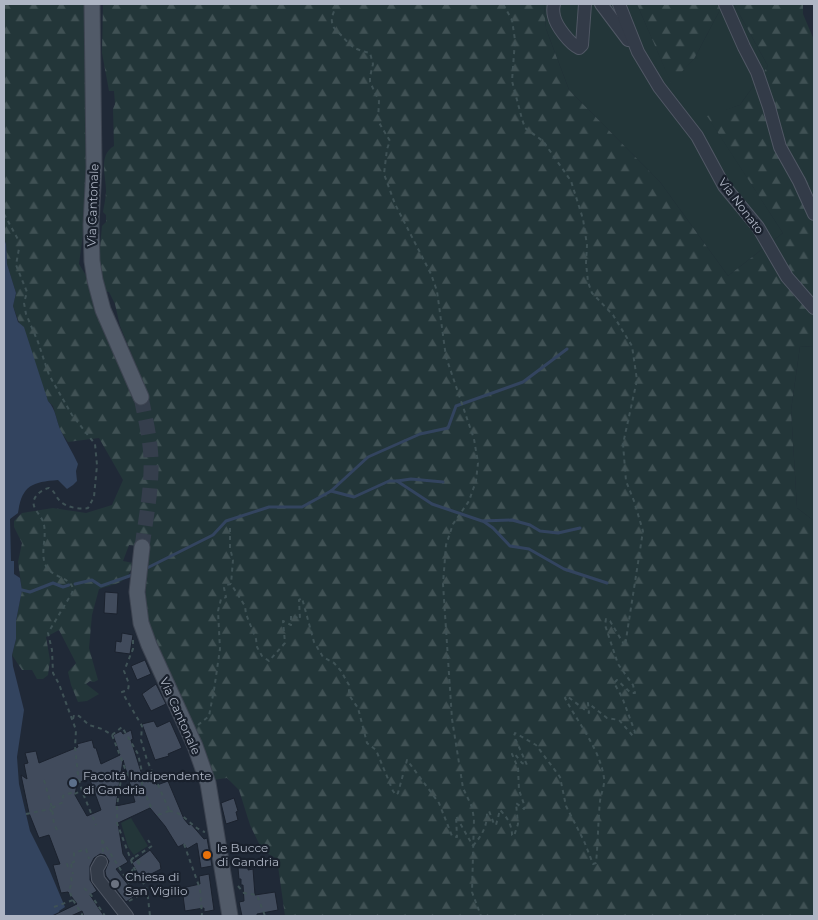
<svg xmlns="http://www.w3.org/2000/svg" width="818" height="920" viewBox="0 0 818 920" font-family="Montserrat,sans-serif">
	<defs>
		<pattern id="forest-firs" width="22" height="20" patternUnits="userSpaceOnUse" patternTransform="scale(1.25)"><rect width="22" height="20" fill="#233639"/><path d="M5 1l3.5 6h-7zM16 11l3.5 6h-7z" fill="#405154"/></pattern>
	</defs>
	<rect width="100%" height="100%" fill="#202937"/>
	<g fill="#233639">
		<path d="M544,4H637L671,82L694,59L723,4H734L768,66L740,105L708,117L783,233L728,276L660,182L569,90L546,29Z"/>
		<path d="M800,346L814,347V521L797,508L791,410Z"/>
		<path d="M131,818L148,846L134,855L128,847L121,823Z"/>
	</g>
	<g fill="url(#forest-firs)">
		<path d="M4,4H84L87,167L83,234L79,264L87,277L96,312L104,333L135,399L148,394L120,326L115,304L109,292L103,291L99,259L102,226L106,222V215L103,212C104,205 106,198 106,191C106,176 98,155 114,146L113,109L115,104L114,91H109L102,53L103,4H544L546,29L569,90L660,182L728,276L783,233L707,116L740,105L768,66L734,4H803V14L814,40V347L800,346L791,410L797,508L814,521V916H285L277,859L262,850L250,825L239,790L227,778L213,780C203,743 187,712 171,677C161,655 149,633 146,608C144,588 147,568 150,547L129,545L123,561L133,563C128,584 117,583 99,589L92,615L89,648L98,680L94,682L90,681L86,684L99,694L87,701L78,702L71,685L68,672L76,663L59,630L46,637L50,660L48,675L43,679H37L32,670H22L12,655L16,639V621L22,590L18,562L22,543L14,527V521L22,513L53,508L86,513L112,505L123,480L99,438L68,442L60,430L53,406L48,401L13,306L16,293L7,264L6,244L4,239Z"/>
		<path d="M637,4H723L694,59L671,83Z"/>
	</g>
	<path fill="#33445f" d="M4,239L6,244L7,264L16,293L13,306L18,322L24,327L48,401C56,409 56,421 61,431C66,442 73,453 78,464L76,471L77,481L73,485L67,489L58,480C31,482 22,486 18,513L10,519L11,561H14V574L20,578L22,590L16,621V639L12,655L13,666L24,710L17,757L19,784L30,831L49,869L65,907L59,911L62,916H4Z"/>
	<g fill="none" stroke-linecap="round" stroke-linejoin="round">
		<g stroke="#33445f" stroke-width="3">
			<path d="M397,481L411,479L443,482"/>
			<path d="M331,491L354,497L389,481H397L432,504L482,521L512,520L530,525L540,531L558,533L580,528"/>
			<path d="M483,521L493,528L510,546L529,549L564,569L607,583"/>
			<path d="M145,569L213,535L226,521L269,507H302L331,491L368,457L420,434L448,428L456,406L523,382L567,349"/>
			<path d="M75,584L92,580L101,586L135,574"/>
			<path d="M22,590L30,592L53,583L63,587L69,585"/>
		</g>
	</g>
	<g fill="#414b5c" stroke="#1b222e" fill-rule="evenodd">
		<path d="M105,592L118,593L117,614L104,613Z"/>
		<path d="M122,633L133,635L130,654L115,652L116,641L121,642Z"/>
		<path d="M145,660L151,674L137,680L131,666Z"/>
		<path d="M156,684L166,704L151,711L142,694Z"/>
		<path d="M154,721L157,727L170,721L182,748L168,754L169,756L155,760L142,724Z"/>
		<path d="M131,730L133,739L131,740L142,775L152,772L157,785L168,781L184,819L189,825L191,824L204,839L207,838L212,866L201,868L197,843L187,849L184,844L178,847L165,826L150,808L118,823L123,854L128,862L116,869L129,886L130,885L136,895L126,902L106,876L105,871L109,861L105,855L100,854L94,858L90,866V880L97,891L90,895L104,916H84L82,911L71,916H52L77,904L68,892L61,893L53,865L60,864L49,835L39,838L29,813L21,775L27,779L24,764L28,763L25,753L36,751L39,763L78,747L77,744L92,740L94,748H96L101,764L120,755L113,735L121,731L123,734ZM123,760L135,802L116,806ZM89,777L101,810L87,816L75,795L77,784Z"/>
		<path d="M234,798L238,811L236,812L238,820L226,824L221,803Z"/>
		<path d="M150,850L160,863L161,869L141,879L132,863Z"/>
		<path d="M238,868H248V870L253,869L255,895L275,892L278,910L257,914V916H242L239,902L244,901L243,885H241V879H239Z"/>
		<path d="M209,874L214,910L204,912V908L185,911L182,888L200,884L199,876Z"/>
	</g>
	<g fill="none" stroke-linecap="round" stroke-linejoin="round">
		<path stroke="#353e4c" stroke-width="15" stroke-dasharray="15 8" stroke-linecap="butt" d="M141,397C145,417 150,437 151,458C152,488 146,517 142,547"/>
		<g stroke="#515865" stroke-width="14">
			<g id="minor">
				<path d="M554,4C553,8 553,12 554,16C556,26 570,44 579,48L582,45L585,4"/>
				<path d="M601,4L628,40"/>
				<path d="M619,4L638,52L659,87L697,136L724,186L758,227L787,277L814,308"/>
				<path d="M725,4L744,47L757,72L769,107L780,147L799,181L814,214"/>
				<path d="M101,862L97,869L98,879L127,916"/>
			</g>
		</g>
		<g stroke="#3d4451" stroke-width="17">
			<g id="major">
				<path d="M92,4L94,167L91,225L92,261L95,280L103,310L141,397"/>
				<path d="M142,547L137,592L141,623L149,645L195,746L208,783L230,916"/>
			</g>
		</g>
		<g stroke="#3f5256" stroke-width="2" stroke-dasharray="4 4" stroke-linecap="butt">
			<path d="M337,4C335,10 331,16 332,22C333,29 337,31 341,35C352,47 353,49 370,53L373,64L370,77V82L379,101L378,121L390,141L387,149L384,174L395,204L431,274L437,291L446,357L474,439L478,463L476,481L469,501L453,524L446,545L443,584L452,719L463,788L472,807L474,819L472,892L481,916"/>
			<path d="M4,214L20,243L16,265L27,292L24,303L26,314L38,342L49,375L72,415L95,444L97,465L94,497L88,508C79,510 66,507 60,501C55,496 55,491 49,488C43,489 36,494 34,500C31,509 43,516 44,525C47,539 39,555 47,568C54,578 77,579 72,593L48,633L52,650L53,673L59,684L76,730L75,747L78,775L82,791L96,825"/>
			<path d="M230,528V548L233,560L231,584"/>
			<path d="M133,640V649L124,671L129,684L128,690L122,692L142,726L141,740L147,760L170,812"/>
			<path d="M73,719L74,715L79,716L89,725L102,729L112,735L128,776"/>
			<path d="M198,725L209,716L214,690L220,649L218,611L221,599L226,597L224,588L226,585L231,584L245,606L246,614L256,639L257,647L262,656L269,661L285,643L283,621L291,625V615L300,619L299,600L302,598L314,642L323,657L334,663L341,671L349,685V695L358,708L367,743L376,750L393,791L396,795L398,793L407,760L439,803L452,836L457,837L456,816L473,846"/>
			<path d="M112,735L122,727L138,754L142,772V786L151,807"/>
			<path d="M141,774L121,779L117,806V823L134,868L147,889L150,916"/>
			<path d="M44,780L52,808L54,824L57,830"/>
			<path d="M52,808L63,802V796L73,792L74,794L82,791"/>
			<path d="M169,811C185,812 191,828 205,832"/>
			<path d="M26,814L50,809L51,811H53"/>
			<path d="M158,815L169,811"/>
			<path d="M102,840L103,852"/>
			<path d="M102,840L127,880L133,869"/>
			<path d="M184,844L200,889L202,916"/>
			<path d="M473,846C482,835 487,827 487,813L489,811L494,824L496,825L500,810C507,817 512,825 512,835L514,836L518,824L516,803L524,809L525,807L519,790L518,768L512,754L514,753L522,763L527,765L514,736L515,733L536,745L560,777L566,806L584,841L593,864L596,863C598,843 598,822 600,801C601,793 605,786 604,778C600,749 578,723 565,698L567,696L589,713L588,703L607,718L619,720L633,736L635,732L622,697L614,683L617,680L631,693H635L633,685L618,664L605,625L606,619L610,621L625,646L643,531L634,501L626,481L623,444L637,380L632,346L613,315L592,293L588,282L586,263L587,245L583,219L571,181L543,141L525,128L522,119L512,81L515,40L512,20L503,4"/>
			<path d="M131,860L133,858L139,864H140"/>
			<path d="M140,863L135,857L152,846L148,840"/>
			<path d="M71,864L73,874"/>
			<path d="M68,867L67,864L74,862V853L86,849L89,859"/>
			<path d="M127,880L137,894"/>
			<path d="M238,886L244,893L257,895L265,916"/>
			<path d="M84,888L91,895L105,916"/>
			<path d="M73,900L83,916"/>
			<path d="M129,901L138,896L137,894L139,892L143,897L146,895L145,890L147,889"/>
			<path d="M54,907L73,900C70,893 68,890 72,883L71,876"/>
		</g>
		<use href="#minor" stroke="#333b48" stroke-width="12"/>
		<use href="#major" stroke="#515a68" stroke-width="15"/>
	</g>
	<circle fill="#5c6f8a" stroke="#19202c" stroke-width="2" cx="73" cy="783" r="5"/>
	<circle fill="#e8710a" stroke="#19202c" stroke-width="2" cx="207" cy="855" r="5"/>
	<circle fill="#6b7280" stroke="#19202c" stroke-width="2" cx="115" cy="884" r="5"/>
	<g text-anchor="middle" stroke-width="4.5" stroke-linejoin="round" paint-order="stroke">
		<g font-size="12" fill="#aeb5c4" stroke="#19202c">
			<text transform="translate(93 205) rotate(-88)" y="4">Via Cantonale</text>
			<text transform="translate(741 206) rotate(53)" y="4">Via Nonato</text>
			<text transform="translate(180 716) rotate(66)" y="4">Via Cantonale</text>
		</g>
		<g font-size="12" fill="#aeb5c4" stroke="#19202c" text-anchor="start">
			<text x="83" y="780">Facoltá Indipendente<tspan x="83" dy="14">di Gandria</tspan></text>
			<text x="217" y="852">le Bucce<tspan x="217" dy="14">di Gandria</tspan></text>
			<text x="125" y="881">Chiesa di<tspan x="125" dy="14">San Vigilio</tspan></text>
		</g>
	</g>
	<rect width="818" height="920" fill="none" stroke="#aeb5c4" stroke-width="10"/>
</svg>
